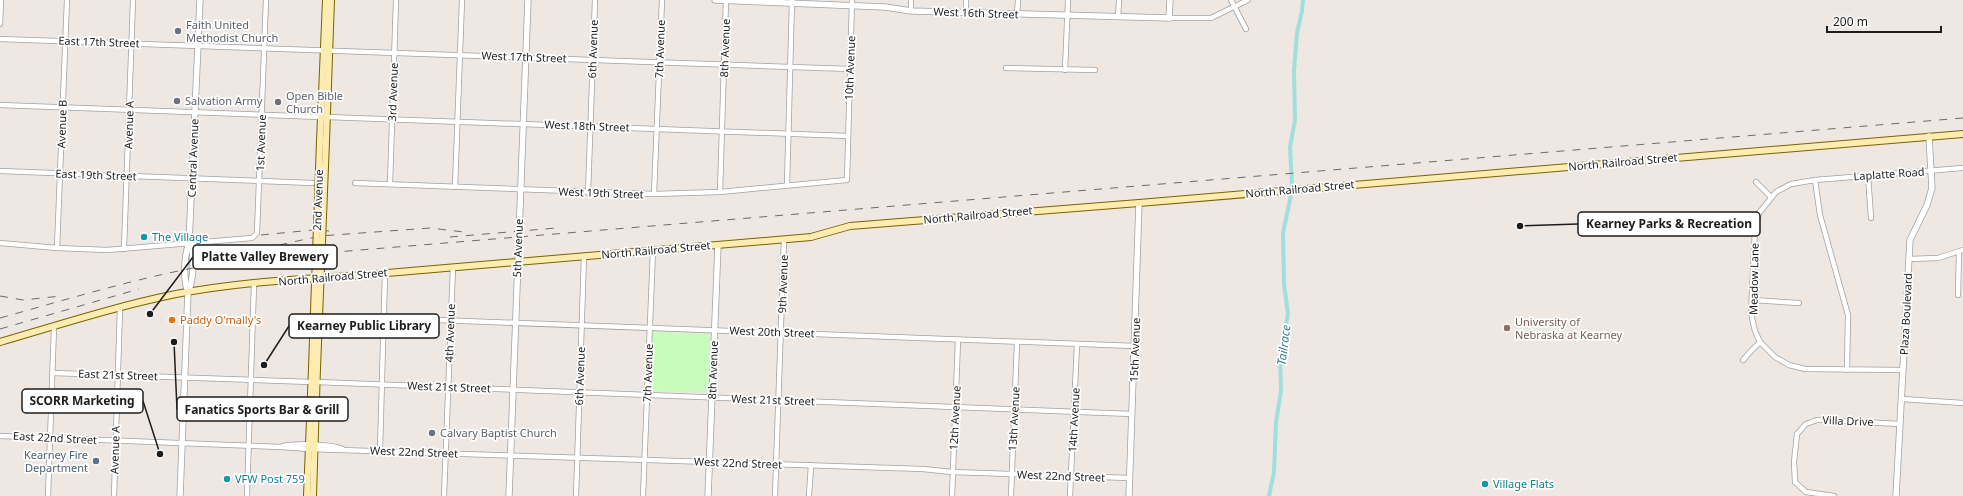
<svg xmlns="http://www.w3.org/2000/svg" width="1963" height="496" viewBox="0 0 1963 496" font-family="'Noto Sans',sans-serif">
	<rect width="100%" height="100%" fill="#efe7e2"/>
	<path fill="#c8fcbc" d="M655,332L708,334L710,336V392L654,391L651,389V336Z"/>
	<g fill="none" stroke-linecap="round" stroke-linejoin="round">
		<g stroke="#a0dfdc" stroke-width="4">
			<path d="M1292,185L1290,147L1295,120L1294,71L1297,33L1302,11L1303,0"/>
			<path d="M1269,496L1274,472L1276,422L1281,391L1280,357L1288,314L1284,284L1283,233L1291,195"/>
		</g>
		<g stroke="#a1a1a1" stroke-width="6">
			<g id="minor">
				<path d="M1231,0L1246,29"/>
				<path d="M911,11V0"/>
				<path d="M966,12V0"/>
				<path d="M1017,14L1018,0"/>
				<path d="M1118,17L1119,0"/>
				<path d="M1169,18H1211L1248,0"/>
				<path d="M0,24L1,0"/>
				<path d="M0,39L850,69"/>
				<path d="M1006,68L1095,70"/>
				<path d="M1065,70L1068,0"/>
				<path d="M0,105L321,117"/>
				<path d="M327,117L848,136"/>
				<path d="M0,171L313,183"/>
				<path d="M1868,175L1871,218"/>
				<path d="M1815,180L1963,168"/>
				<path d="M1756,182L1771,197"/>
				<path d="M355,183L654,194L720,192L847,180L852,0"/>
				<path d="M390,184L396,0"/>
				<path d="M787,185L792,0"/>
				<path d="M455,187L462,0"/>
				<path d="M720,192L726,0"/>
				<path d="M588,193L595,0"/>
				<path d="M654,194L662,0"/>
				<path d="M0,243L57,248L107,250L252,238L257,233L266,0"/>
				<path d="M57,248L67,0"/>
				<path d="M124,249L133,0"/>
				<path d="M1909,259L1938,258L1963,250"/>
				<path d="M1958,295L1959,252"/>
				<path d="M1752,300L1799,303"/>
				<path d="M384,318L1135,346"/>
				<path d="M1743,360L1751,351L1760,342"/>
				<path d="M1847,370L1848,315L1820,215L1815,180L1791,184L1776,192L1759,213L1755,229L1751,313L1755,331L1760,342L1775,357L1789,365L1805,369L1903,370"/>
				<path d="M53,373L311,382"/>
				<path d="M317,382L1132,414"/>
				<path d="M1902,399L1963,403"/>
				<path d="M0,436L282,447L309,449L923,469L952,472L1130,478"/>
				<path d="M283,446C296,443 331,444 343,449"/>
				<path d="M380,450L385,273"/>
				<path d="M48,496L54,327"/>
				<path d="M114,496L120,308"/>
				<path d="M247,496L254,284"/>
				<path d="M444,496L453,267"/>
				<path d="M576,496L584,256"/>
				<path d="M643,496L653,250"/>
				<path d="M775,496L784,239"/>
				<path d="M809,496L811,465"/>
				<path d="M952,496L958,340"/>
				<path d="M1011,496L1017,342"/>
				<path d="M1070,496L1077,344"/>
				<path d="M1834,496L1806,492L1795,482L1794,462L1797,434L1806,424L1817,420H1825L1900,424"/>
			</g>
		</g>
		<g stroke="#a1a1a1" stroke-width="7">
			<g id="tertiary">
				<path d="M715,0L885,7L911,11L1169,18L1170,0"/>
				<path d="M188,292C193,282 196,253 189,243"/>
				<path d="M180,496L188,292C183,279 184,257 189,243L200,0"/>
				<path d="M509,496L528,0"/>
				<path d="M708,496L718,245"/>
				<path d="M1129,496L1139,203"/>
				<path d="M1896,496L1910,240L1927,205L1932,188L1929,136"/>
			</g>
		</g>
		<g stroke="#786400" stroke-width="8">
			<g id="secondary">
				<path d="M320,141L326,0"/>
				<path d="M326,141L331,0"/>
				<path d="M0,342C58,325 117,306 176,294C234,283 294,279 352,276L811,237L850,226L1139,203L1963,134"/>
				<path d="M307,496L312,368"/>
				<path d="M313,496L317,368"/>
			</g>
		</g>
		<use href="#minor" stroke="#fff" stroke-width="4.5"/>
		<use href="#tertiary" stroke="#fff" stroke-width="5.5"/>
		<use href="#secondary" stroke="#fdecb2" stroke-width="6"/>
		<g stroke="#6b6b6b" stroke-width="1" stroke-dasharray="8 8" stroke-linecap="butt">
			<path d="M261,235L313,230L329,231"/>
			<path d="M450,237L556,228"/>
			<path d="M248,252L320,236L430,228L464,232"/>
			<path d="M0,296L23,300L61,296"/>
			<path d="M0,318C83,295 165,269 251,259L1963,118"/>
			<path d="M0,329L139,289"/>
		</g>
		<g stroke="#786400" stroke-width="8" stroke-linecap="butt">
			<g id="secondary-bridge">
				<path d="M312,368L320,141"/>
				<path d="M317,368L326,141"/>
			</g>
		</g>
		<use href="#secondary-bridge" stroke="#fdecb2" stroke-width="6"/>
	</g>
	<g fill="#6b7280" stroke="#fff" stroke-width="1.5">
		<circle cx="178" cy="31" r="4"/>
		<circle cx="177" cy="101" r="4"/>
		<circle cx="278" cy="102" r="4"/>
		<circle cx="432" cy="433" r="4"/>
	</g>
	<g fill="#0f9aa8" stroke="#fff" stroke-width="1.5">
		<circle cx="144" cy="237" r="4"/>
		<circle cx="227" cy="479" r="4"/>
		<circle cx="1485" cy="484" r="4"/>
	</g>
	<circle fill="#e8710a" stroke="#fff" stroke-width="1.5" cx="172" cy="320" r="4"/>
	<circle fill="#8d6e63" stroke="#fff" stroke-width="1.5" cx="1507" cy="328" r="4"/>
	<circle fill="#5c6f8a" stroke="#fff" stroke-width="1.5" cx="96" cy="461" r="4"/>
	<g text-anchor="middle" stroke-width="3.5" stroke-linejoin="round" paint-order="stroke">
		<g font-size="11" fill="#1d1d1d" stroke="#fff">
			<text transform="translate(976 13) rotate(2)" y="4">West 16th Street</text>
			<text transform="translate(99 42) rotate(2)" y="4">East 17th Street</text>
			<text transform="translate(725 48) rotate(-88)" y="4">8th Avenue</text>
			<text transform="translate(593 49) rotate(-88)" y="4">6th Avenue</text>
			<text transform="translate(660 49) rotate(-88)" y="4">7th Avenue</text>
			<text transform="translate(524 57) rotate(2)" y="4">West 17th Street</text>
			<text transform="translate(850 68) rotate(-88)" y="4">10th Avenue</text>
			<text transform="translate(393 92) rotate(-88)" y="4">3rd Avenue</text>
			<text transform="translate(62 124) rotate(-88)" y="4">Avenue B</text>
			<text transform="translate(129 125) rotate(-88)" y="4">Avenue A</text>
			<text transform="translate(587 126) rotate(2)" y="4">West 18th Street</text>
			<text transform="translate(261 143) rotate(-88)" y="4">1st Avenue</text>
			<text transform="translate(193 158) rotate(-88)" y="4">Central Avenue</text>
			<text transform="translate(1623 162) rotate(-5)" y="4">North Railroad Street</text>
			<text transform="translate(1889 174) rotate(-4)" y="4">Laplatte Road</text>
			<text transform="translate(96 175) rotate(2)" y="4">East 19th Street</text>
			<text transform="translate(1300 189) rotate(-5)" y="4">North Railroad Street</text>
			<text transform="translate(601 193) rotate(2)" y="4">West 19th Street</text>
			<text transform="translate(318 200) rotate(-88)" y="4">2nd Avenue</text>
			<text transform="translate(978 215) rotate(-5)" y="4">North Railroad Street</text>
			<text transform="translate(518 248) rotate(-88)" y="4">5th Avenue</text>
			<text transform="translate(656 250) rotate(-5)" y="4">North Railroad Street</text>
			<text transform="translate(333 277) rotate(-5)" y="4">North Railroad Street</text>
			<text transform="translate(1754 279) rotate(-89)" y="4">Meadow Lane</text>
			<text transform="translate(783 284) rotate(-88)" y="4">9th Avenue</text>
			<text transform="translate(1906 314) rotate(-87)" y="4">Plaza Boulevard</text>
			<text transform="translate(772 332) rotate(2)" y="4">West 20th Street</text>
			<text transform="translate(450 333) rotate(-88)" y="4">4th Avenue</text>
			<text transform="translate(1135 350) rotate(-88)" y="4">15th Avenue</text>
			<text transform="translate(713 370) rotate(-88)" y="4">8th Avenue</text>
			<text transform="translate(648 373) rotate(-88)" y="4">7th Avenue</text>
			<text transform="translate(118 375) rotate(2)" y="4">East 21st Street</text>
			<text transform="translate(580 376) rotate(-88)" y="4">6th Avenue</text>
			<text transform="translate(449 387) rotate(2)" y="4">West 21st Street</text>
			<text transform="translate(773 400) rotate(2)" y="4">West 21st Street</text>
			<text transform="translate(955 418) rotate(-87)" y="4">12th Avenue</text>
			<text transform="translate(1014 419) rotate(-87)" y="4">13th Avenue</text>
			<text transform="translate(1074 420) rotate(-87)" y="4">14th Avenue</text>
			<text transform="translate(1848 421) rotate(2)" y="4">Villa Drive</text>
			<text transform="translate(55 438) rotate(3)" y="4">East 22nd Street</text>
			<text transform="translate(115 450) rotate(-88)" y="4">Avenue A</text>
			<text transform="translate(414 452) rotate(2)" y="4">West 22nd Street</text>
			<text transform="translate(738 463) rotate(2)" y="4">West 22nd Street</text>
			<text transform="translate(1061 476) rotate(2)" y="4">West 22nd Street</text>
		</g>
		<g font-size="11" fill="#5b616d" stroke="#fff" text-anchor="start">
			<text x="186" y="29">Faith United<tspan x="186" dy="13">Methodist Church</tspan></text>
			<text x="286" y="100">Open Bible<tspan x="286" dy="13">Church</tspan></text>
			<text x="185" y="105">Salvation Army</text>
			<text x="440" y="437">Calvary Baptist Church</text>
		</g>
		<g font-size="11" fill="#0d838f" stroke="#fff" text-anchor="start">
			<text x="152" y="241">The Village</text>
			<text x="235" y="483">VFW Post 759</text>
			<text x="1493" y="488">Village Flats</text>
		</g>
		<g font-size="11" fill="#c56008" stroke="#fff" text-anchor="start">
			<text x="180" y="324">Paddy O'mally's</text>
		</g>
		<g font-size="11" fill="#785e54" stroke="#fff" text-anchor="start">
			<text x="1515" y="326">University of<tspan x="1515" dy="13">Nebraska at Kearney</tspan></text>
		</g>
		<g font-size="11" fill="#4e5e75" stroke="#fff" text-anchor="end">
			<text x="88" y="459">Kearney Fire<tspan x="88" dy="13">Department</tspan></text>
		</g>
		<g font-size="12" font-style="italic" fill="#3a7e92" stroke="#fff">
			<text transform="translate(1284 345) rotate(-83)" y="4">Tailrace</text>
		</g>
	</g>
	<path fill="none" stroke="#1d1d1d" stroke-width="1.5" d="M1520 226L1578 224M150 314L193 257M264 365L289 326M160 454L143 401M174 342L177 409"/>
	<g fill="#1d1d1d" stroke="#fff" stroke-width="1.5">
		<circle cx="1520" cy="226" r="4"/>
		<circle cx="150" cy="314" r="4"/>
		<circle cx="264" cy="365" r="4"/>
		<circle cx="160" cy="454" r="4"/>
		<circle cx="174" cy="342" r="4"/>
	</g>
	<g fill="#fff" stroke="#1d1d1d" stroke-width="1.5">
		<rect x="1578" y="212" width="182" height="24" rx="4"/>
		<rect x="193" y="245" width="144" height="24" rx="4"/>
		<rect x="289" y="314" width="150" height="24" rx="4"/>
		<rect x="22" y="389" width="121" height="24" rx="4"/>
		<rect x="177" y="397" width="171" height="24" rx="4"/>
	</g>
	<g font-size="12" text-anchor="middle" font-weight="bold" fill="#1d1d1d">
		<text x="1669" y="228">Kearney Parks &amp; Recreation</text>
		<text x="265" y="261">Platte Valley Brewery</text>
		<text x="364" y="330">Kearney Public Library</text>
		<text x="82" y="405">SCORR Marketing</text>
		<text x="262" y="414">Fanatics Sports Bar &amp; Grill</text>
	</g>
	<path d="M1827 26v6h114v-6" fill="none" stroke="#1d1d1d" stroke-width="2"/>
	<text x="1833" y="26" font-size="12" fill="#1d1d1d" stroke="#ffffff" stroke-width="3" paint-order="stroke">200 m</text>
</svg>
